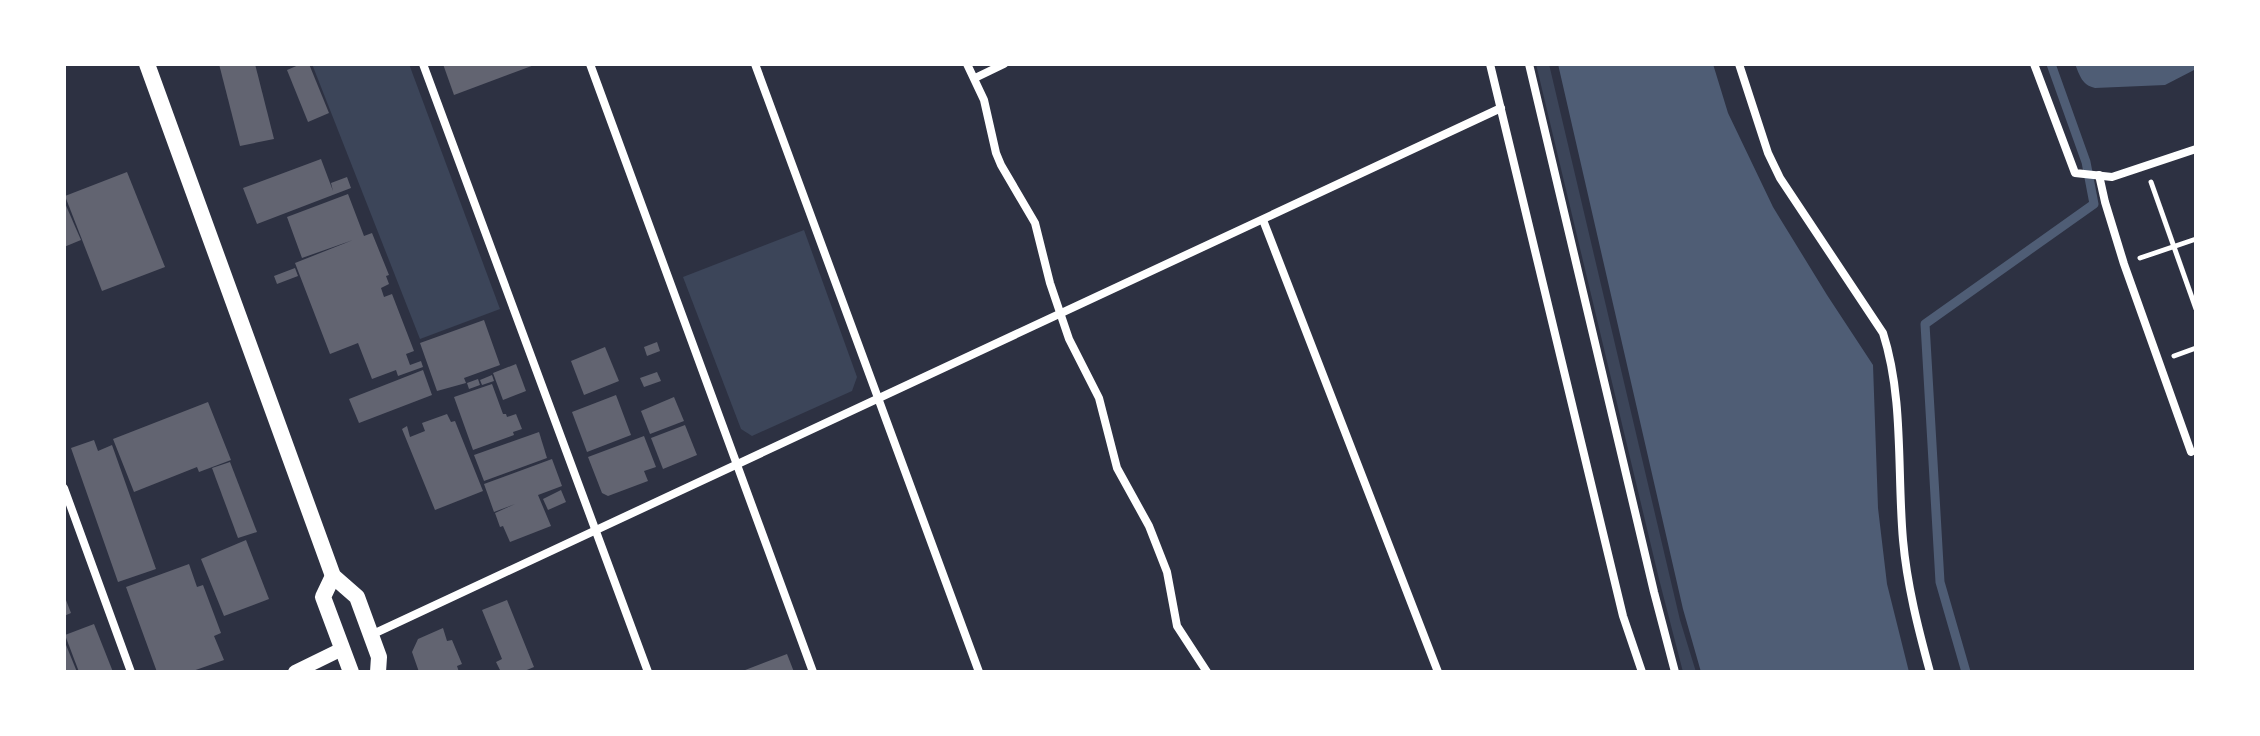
<svg xmlns="http://www.w3.org/2000/svg" width="2260" height="736" viewBox="0 0 2260 736" font-family="Montserrat,sans-serif">
	<rect width="100%" height="100%" fill="#2d3142"/>
	<g fill="#3c4559">
		<path d="M312,64H409L500,309L420,339Z"/>
		<path d="M1536,64H1549L1680,620L1696,672H1683L1659,579Z"/>
		<path d="M804,230L857,377L852,391L752,436L741,429L683,277Z"/>
	</g>
	<g fill="#4f5d75">
		<path d="M1558,64H1713L1728,113L1773,207L1827,295L1873,365L1878,508L1887,584L1909,672H1701L1683,609Z"/>
		<path d="M2075,64H2196V69L2165,85L2095,88C2082,85 2080,76 2075,64Z"/>
	</g>
	<g fill="none" stroke-linecap="round" stroke-linejoin="round">
		<path stroke="#4f5d75" stroke-width="9" d="M1966,672L1940,582L1925,324L2094,204L2086,162L2051,64"/>
	</g>
	<g fill="#626471">
		<path d="M219,64H255L274,139L240,146Z"/>
		<path d="M301,64H309L329,113L308,122L287,70Z"/>
		<path d="M443,64H537L454,95Z"/>
		<path d="M321,159L333,191L331,183L347,177L351,188L257,224L243,188Z"/>
		<path d="M127,172L165,267L102,291L65,196Z"/>
		<path d="M348,194L364,236L372,233L389,275L386,276L389,284L381,288L384,297L392,294L414,351L406,354L410,365L421,361L423,367L398,376L396,370L372,379L358,343L330,354L295,263L353,240L302,258L287,217Z"/>
		<path d="M64,201L81,240L64,247Z"/>
		<path d="M295,268L298,276L277,284L274,276Z"/>
		<path d="M484,320L500,365L464,378L466,383L437,391L420,343Z"/>
		<path d="M657,342L660,351L647,356L644,347Z"/>
		<path d="M605,347L619,381L584,395L571,361Z"/>
		<path d="M516,364L526,391L503,400L493,373Z"/>
		<path d="M423,370L432,395L359,423L349,399Z"/>
		<path d="M657,372L661,381L644,387L640,378Z"/>
		<path d="M492,375L494,381L482,385L480,380Z"/>
		<path d="M478,379L480,385L469,389L467,383Z"/>
		<path d="M492,384L503,414H506L507,417L516,414L522,429L513,432L514,435L473,450L454,397Z"/>
		<path d="M616,395L631,435L587,452L572,412Z"/>
		<path d="M674,397L684,421L650,434L641,411Z"/>
		<path d="M208,402L231,460L199,472L197,467L134,492L113,439Z"/>
		<path d="M447,414L451,422L455,421L483,491L435,510L402,429L407,426L410,437L425,431L422,423Z"/>
		<path d="M685,425L697,455L663,469L651,438Z"/>
		<path d="M539,432L547,458L484,481L474,455Z"/>
		<path d="M644,436L656,467L644,471L648,481L608,496L602,493L588,457Z"/>
		<path d="M94,440L98,451L112,445L156,569L118,582L71,448Z"/>
		<path d="M552,459L562,486L538,495L551,526L510,542L503,526L500,527L495,513L515,504L494,512L484,484Z"/>
		<path d="M230,462L257,532L238,538L212,468Z"/>
		<path d="M561,490L566,502L548,510L543,499Z"/>
		<path d="M246,540L269,599L224,616L201,559Z"/>
		<path d="M189,564L197,587L203,585L221,633L214,636L224,660L190,672H157L126,587Z"/>
		<path d="M64,595L71,613L64,616Z"/>
		<path d="M507,600L534,667L522,672H501L496,662L502,659L482,610Z"/>
		<path d="M94,624L113,672H79L65,635Z"/>
		<path d="M443,628L447,641L452,640L462,664L457,666L459,672H419L412,652L418,639Z"/>
		<path d="M64,640L77,672H64Z"/>
		<path d="M787,654L794,672H740Z"/>
	</g>
	<g fill="none" stroke-linecap="round" stroke-linejoin="round">
		<g stroke="#fff" stroke-width="5">
			<path d="M2151,182L2196,309"/>
			<path d="M2140,258L2196,239"/>
			<path d="M2174,356L2196,348"/>
		</g>
		<g stroke="#fff" stroke-width="8">
			<path d="M423,64L648,672"/>
			<path d="M590,64L813,672"/>
			<path d="M755,64L979,672"/>
			<path d="M967,64L984,100L996,153L1001,165L1035,223L1050,283L1069,339L1099,398L1117,468L1149,526L1167,572L1177,626L1207,672"/>
			<path d="M1490,64L1623,616L1642,672"/>
			<path d="M1529,64L1654,592L1675,672"/>
			<path d="M1739,64L1768,153L1780,178L1883,333C1904,398 1897,472 1903,540C1907,585 1918,628 1930,672"/>
			<path d="M2034,64L2075,173L2112,177L2196,149"/>
			<path d="M975,78L1004,64"/>
			<path d="M2099,175L2105,202L2124,264L2191,452"/>
			<path d="M1263,220L1438,672"/>
			<path d="M64,488L131,672"/>
			<path d="M371,635L1501,108"/>
		</g>
		<path stroke="#fff" stroke-width="14" d="M295,672L342,649"/>
		<g stroke="#fff" stroke-width="16">
			<path d="M147,64L333,576L357,597L379,657L378,672"/>
			<path d="M333,576L323,597L351,672"/>
		</g>
	</g>
	<rect width="2260" height="736" fill="none" stroke="#ffffff" stroke-width="132"/>
</svg>
